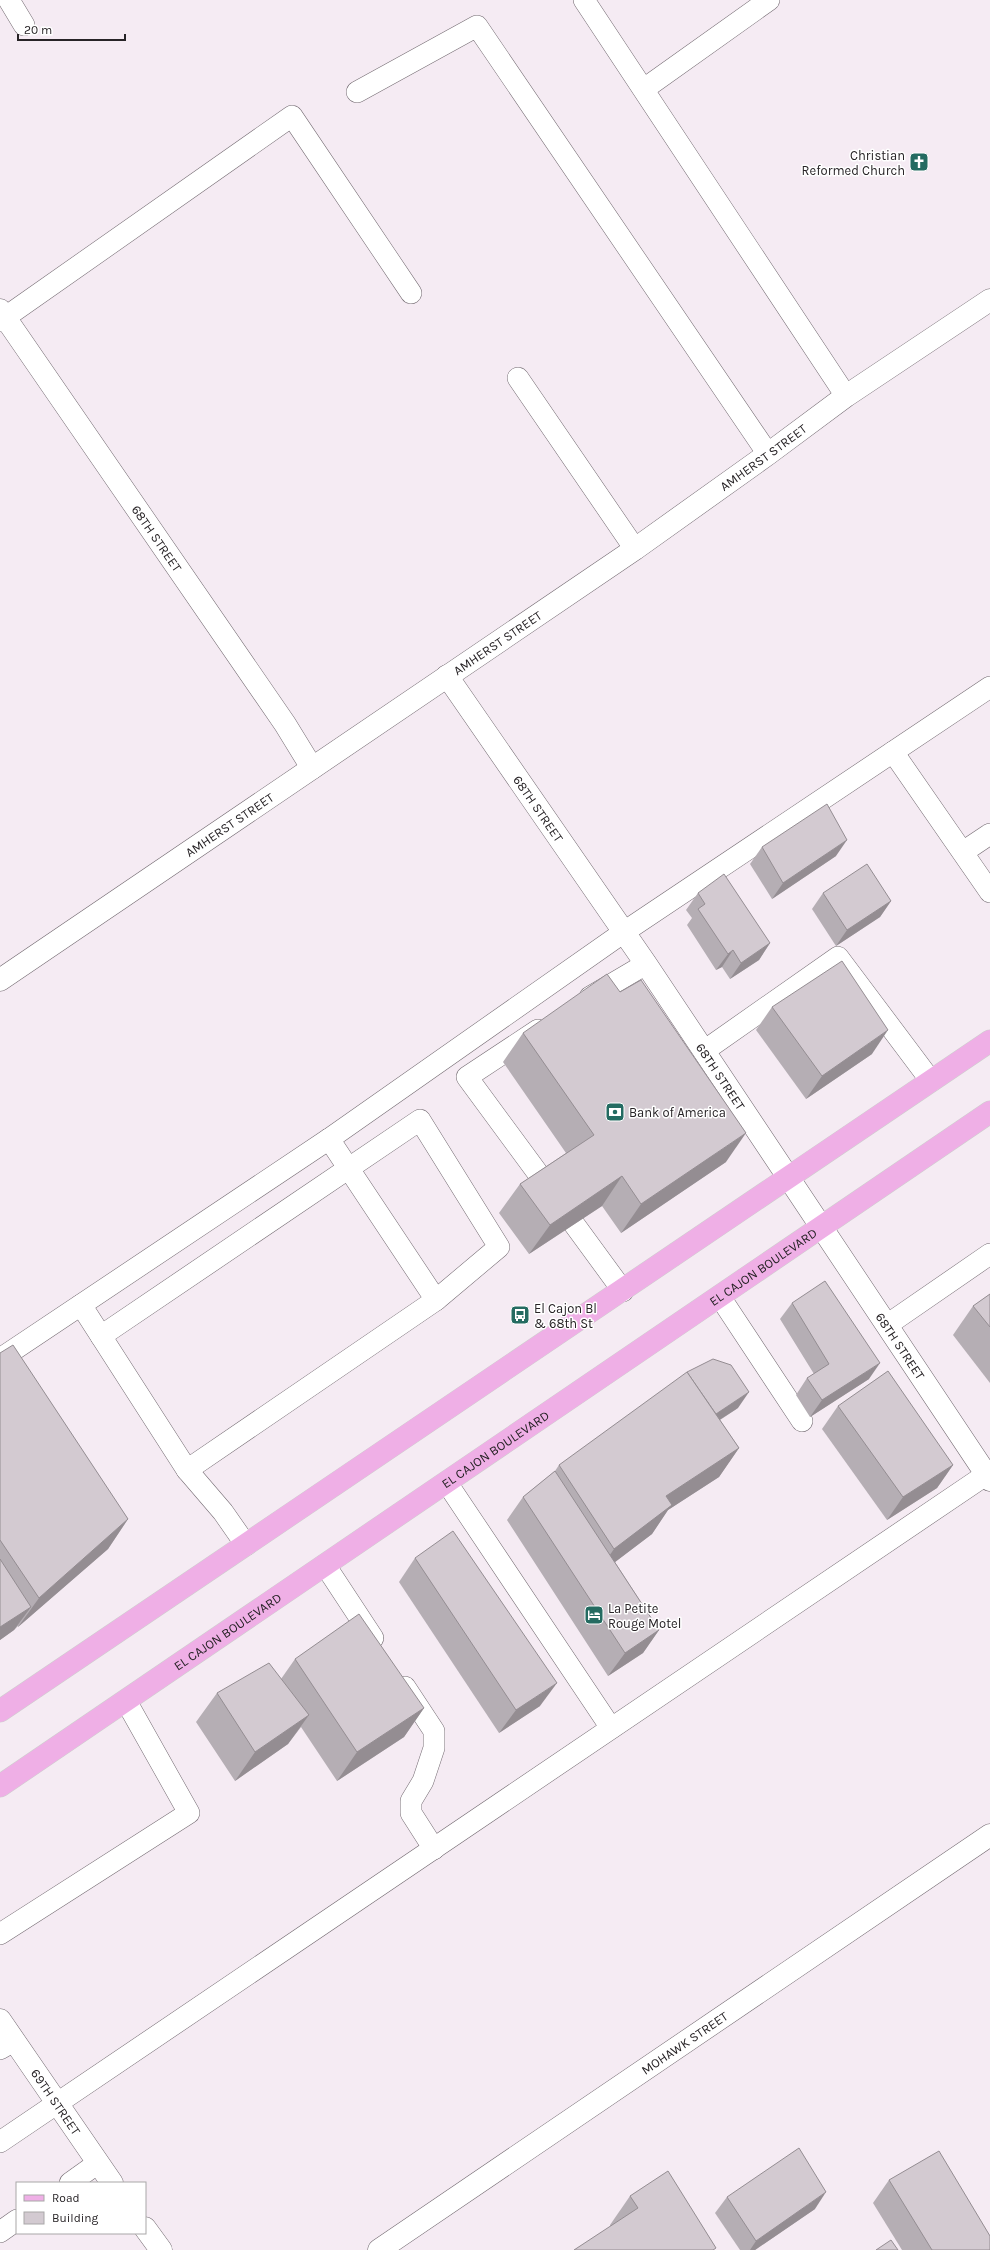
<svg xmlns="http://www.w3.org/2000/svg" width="990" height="2250" viewBox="0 0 990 2250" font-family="Karla,sans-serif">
	<rect width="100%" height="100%" fill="#f5ebf3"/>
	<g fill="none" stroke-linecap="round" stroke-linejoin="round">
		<g stroke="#746b72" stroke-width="22">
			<g id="service">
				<path d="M9,0L24,25"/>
				<path d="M584,0L846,396"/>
				<path d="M644,89L769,0"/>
				<path d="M357,92L477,26L768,454"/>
				<path d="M0,321L292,116L411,293"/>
				<path d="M518,378L635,549"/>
				<path d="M893,752L990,892"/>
				<path d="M963,852L990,834"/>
				<path d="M590,997L646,964"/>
				<path d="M538,1030L467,1077L545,1183"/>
				<path d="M704,1051L838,957L931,1081"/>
				<path d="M574,1224L623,1291"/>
				<path d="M720,1297L802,1421"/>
				<path d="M81,1305L187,1470L436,1300L329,1139"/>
				<path d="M887,1325L990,1254"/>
				<path d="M101,1336L420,1120L499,1247L436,1300"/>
				<path d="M0,1359L329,1139L624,932L990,687"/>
				<path d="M187,1470L223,1512L246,1545"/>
				<path d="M447,1483L611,1728"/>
				<path d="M325,1565L373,1638"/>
				<path d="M405,1687L434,1731V1748L423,1781L411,1801V1813L434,1849"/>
				<path d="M0,1934L189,1813L126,1701"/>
				<path d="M0,2049L14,2041"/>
				<path d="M0,2142L990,1472"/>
				<path d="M70,2183L98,2163"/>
				<path d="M0,2232L17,2220"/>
			</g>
		</g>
		<g stroke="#746b72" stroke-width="23">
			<g id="minor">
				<path id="s1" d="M0,310L285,724L312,768"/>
				<path id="s2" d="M447,676L646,964L990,1480"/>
				<path id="s3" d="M0,2020L112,2183"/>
				<path d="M145,2228L161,2250"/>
				<path id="s4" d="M379,2250L990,1835"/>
			</g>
		</g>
		<g stroke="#746b72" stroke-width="23">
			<g id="tertiary">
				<path id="s5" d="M0,980L635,549L768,454L846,396L990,300"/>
			</g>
		</g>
		<g stroke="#cfcfcf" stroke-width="23">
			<g id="primary">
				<path d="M0,1711L990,1041"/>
				<path id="s6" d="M0,1786L990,1112"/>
			</g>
		</g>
		<use href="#service" stroke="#fff" stroke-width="21"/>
		<use href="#minor" stroke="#fff" stroke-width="22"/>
		<use href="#tertiary" stroke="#fff" stroke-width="22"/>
		<use href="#primary" stroke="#efafe6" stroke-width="22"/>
	</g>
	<g fill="#b5aeb4">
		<path d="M762,847L836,856L772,899L750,864Z"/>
		<path d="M698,893L770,943L759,960L730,979L722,967L716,970L687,925L692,918L686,910Z"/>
		<path d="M823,893L891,901L880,917L836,946L812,909Z"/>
		<path d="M772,1007L872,1054L806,1099L756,1030Z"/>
		<path d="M523,1033L726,1162L621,1233L602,1206L529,1254L499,1213L520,1184L566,1153L503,1062Z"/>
		<path d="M990,1294V1383L953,1335L973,1306Z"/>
		<path d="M792,1303L869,1379L810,1417L796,1395L807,1378L814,1374L780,1319Z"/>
		<path d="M0,1353L128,1519L108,1549L18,1627V1626L14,1630L0,1640Z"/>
		<path d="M838,1406L953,1465L937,1488L887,1520L822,1429Z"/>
		<path d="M738,1408L720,1420L739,1448L719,1477L668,1510L652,1534L615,1562L659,1630L643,1653L608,1676L507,1520L523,1497L555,1471L559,1465Z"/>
		<path d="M415,1558L540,1706L499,1733L399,1582Z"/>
		<path d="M295,1659L424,1708L404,1737L337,1781L301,1727L288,1744L235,1781L196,1722L217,1693L281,1679Z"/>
		<path d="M889,2180L990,2250H902L873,2203Z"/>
		<path d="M630,2196L715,2250L610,2226V2225Z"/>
		<path d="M727,2197L815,2209L755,2250H740L715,2213Z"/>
	</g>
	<g fill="#948d92">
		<path d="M847,840L836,856L772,899L783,883Z"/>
		<path d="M891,901L880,917L836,946L847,930Z"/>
		<path d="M770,943L759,960L730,979L741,963Z"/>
		<path d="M733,950L722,967L716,970L728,954Z"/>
		<path d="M888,1030L872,1054L806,1099L822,1076Z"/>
		<path d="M746,1133L726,1162L621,1233L641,1204Z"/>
		<path d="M622,1176L602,1206L529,1254L550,1225Z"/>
		<path d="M880,1363L869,1379L810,1417L822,1400Z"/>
		<path d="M749,1392L738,1408L699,1433L711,1417Z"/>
		<path d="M739,1448L719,1477L668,1510L652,1534L594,1578L614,1549L666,1496Z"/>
		<path d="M953,1465L937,1488L887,1520L903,1497Z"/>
		<path d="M128,1519L108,1549L18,1627L39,1598Z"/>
		<path d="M31,1607L14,1630L0,1640V1627Z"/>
		<path d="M659,1630L643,1653L608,1676L625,1653Z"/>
		<path d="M557,1683L540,1706L499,1733L516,1710Z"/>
		<path d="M424,1708L404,1737L337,1781L357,1752Z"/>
		<path d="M309,1715L288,1744L235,1781L255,1752Z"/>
		<path d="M826,2192L815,2209L755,2250H750L756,2241Z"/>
	</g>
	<g fill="#d3cad1" stroke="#948d92">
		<path d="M827,804L847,840L783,883L762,847Z"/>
		<path d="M867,864L891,901L847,930L823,893Z"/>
		<path d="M724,874L770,943L741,963L733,950L728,954L698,909L705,904L698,893Z"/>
		<path d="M842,961L888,1030L822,1076L772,1007Z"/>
		<path d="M607,974L620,992L641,980L746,1133L641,1204L622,1176L550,1225L520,1184L594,1135L523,1033Z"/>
		<path d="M825,1281L880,1363L822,1400L807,1378L829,1364L792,1303Z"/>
		<path d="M990,1294V1327L973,1306Z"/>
		<path d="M13,1345L128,1519L39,1598L0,1540V1353Z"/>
		<path d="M713,1359L731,1365L749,1392L716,1414L687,1372Z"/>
		<path d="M888,1371L953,1465L903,1497L838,1406Z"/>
		<path d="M687,1372L739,1448L666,1496L672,1505L614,1549L559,1465Z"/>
		<path d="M555,1471L659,1630L625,1653L523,1497Z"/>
		<path d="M453,1531L557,1683L516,1710L415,1558Z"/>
		<path d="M0,1559L31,1607L0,1627Z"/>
		<path d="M359,1614L424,1708L357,1752L295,1659Z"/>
		<path d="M269,1663L309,1715L255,1752L217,1693Z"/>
		<path d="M799,2148L826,2192L756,2241L727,2197Z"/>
		<path d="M939,2151L990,2236V2250H932L889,2180Z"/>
		<path d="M668,2171L716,2248L713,2250H574L638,2208L630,2196Z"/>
		<path d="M891,2240L898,2250H876Z"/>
	</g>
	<defs>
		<g id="church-square" transform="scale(1)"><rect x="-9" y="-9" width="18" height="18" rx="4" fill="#246b61" stroke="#fff"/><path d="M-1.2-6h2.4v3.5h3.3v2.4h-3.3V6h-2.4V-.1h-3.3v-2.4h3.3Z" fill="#fff"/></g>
		<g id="bank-square" transform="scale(1)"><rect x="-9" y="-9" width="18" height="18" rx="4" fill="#246b61" stroke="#fff"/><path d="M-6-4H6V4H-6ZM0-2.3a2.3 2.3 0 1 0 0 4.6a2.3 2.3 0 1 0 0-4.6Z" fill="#fff"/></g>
		<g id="bus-square" transform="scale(1)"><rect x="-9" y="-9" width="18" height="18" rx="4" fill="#246b61" stroke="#fff"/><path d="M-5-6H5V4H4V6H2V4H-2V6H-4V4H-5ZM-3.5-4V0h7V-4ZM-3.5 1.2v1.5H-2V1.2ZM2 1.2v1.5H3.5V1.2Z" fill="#fff"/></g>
		<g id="hotel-square" transform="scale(1)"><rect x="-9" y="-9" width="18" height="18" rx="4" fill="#246b61" stroke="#fff"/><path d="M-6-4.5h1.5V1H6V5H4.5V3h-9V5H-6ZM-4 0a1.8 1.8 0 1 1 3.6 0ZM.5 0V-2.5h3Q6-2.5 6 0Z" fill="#fff"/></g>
	</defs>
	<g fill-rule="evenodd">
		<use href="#church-square" x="919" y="162"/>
		<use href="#bank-square" x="615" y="1112"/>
		<use href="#bus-square" x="520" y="1315"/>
		<use href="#hotel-square" x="594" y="1615"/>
	</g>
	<g text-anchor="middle" stroke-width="3" stroke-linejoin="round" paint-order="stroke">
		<g font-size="13" fill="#272326" stroke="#fff" text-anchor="start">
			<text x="905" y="160" text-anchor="end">Christian<tspan x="905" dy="15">Reformed Church</tspan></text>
			<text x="629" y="1117">Bank of America</text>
			<text x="534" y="1313">El Cajon Bl<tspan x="534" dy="15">&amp; 68th St</tspan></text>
			<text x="608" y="1613">La Petite<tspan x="608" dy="15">Rouge Motel</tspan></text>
		</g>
		<g font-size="13" fill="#272326" stroke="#fff">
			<text dy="5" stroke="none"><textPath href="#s5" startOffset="925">AMHERST STREET</textPath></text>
			<text dy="5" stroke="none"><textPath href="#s1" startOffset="277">68TH STREET</textPath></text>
			<text dy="5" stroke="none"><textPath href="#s5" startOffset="601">AMHERST STREET</textPath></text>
			<text dy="5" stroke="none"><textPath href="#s2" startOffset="161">68TH STREET</textPath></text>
			<text dy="5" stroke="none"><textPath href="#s5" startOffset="277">AMHERST STREET</textPath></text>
			<text dy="5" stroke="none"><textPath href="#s2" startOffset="485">68TH STREET</textPath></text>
			<text dy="5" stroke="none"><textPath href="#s6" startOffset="923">EL CAJON BOULEVARD</textPath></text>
			<text dy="5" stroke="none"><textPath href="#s2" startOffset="809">68TH STREET</textPath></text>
			<text dy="5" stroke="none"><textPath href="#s6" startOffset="599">EL CAJON BOULEVARD</textPath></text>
			<text dy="5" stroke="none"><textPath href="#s6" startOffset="275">EL CAJON BOULEVARD</textPath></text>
			<text dy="5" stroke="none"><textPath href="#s4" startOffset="369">MOHAWK STREET</textPath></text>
			<text dy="5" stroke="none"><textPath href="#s3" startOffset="99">69TH STREET</textPath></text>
		</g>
	</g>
	<rect x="16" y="2182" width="130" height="52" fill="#ffffff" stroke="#a9a7a8"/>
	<rect x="24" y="2195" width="20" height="6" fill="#efafe6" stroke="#a9a7a8"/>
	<text x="52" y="2202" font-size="12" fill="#272326">Road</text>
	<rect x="24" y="2212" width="20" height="12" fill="#d3cad1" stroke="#a9a7a8"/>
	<text x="52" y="2222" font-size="12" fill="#272326">Building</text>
	<path d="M18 34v6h107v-6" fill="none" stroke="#272326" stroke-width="2"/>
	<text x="24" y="34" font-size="12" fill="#272326" stroke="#ffffff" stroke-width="3" paint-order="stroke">20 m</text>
</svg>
